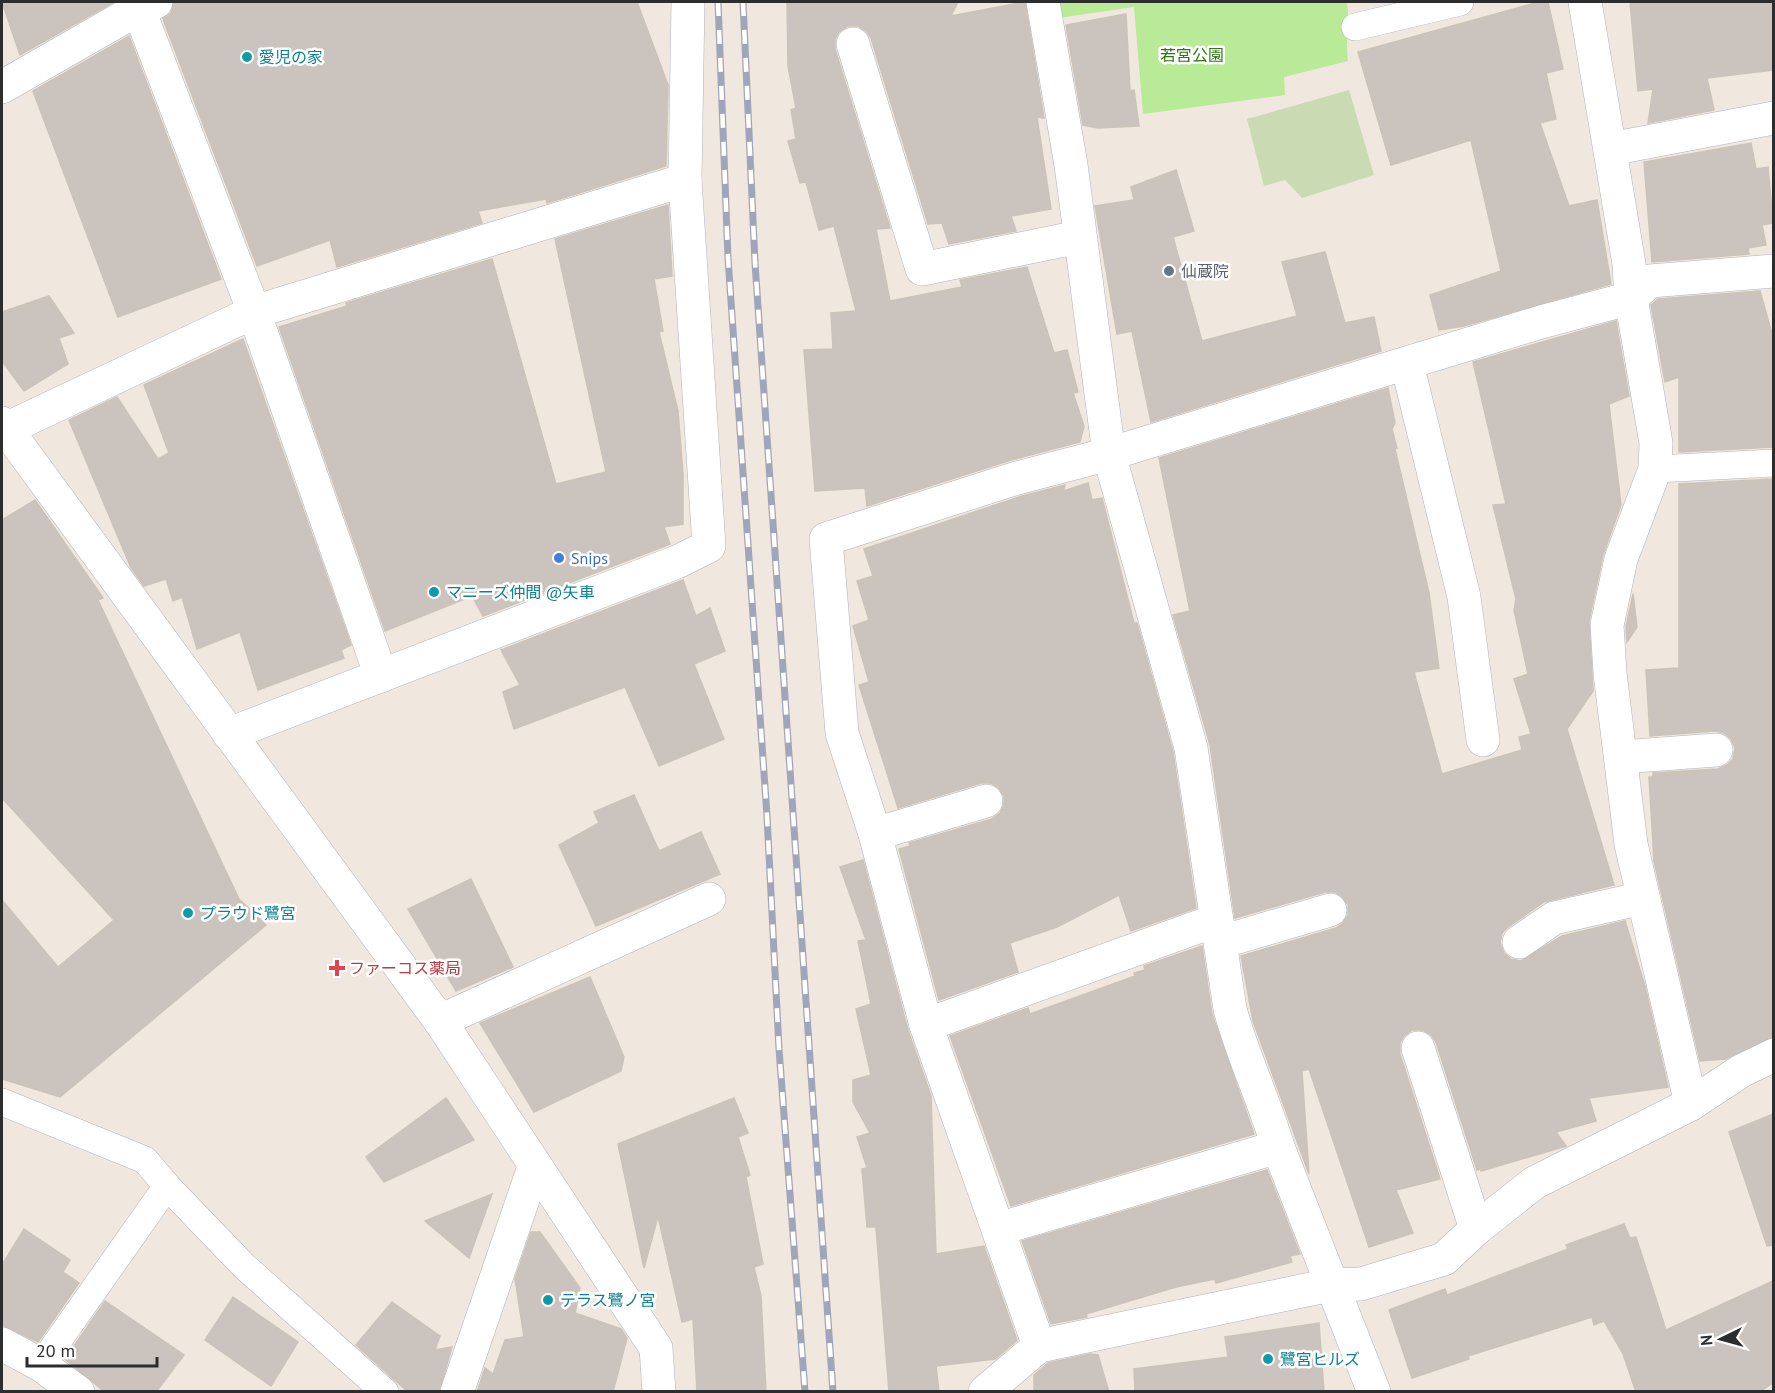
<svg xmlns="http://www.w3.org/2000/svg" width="1775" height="1393" viewBox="0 0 1775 1393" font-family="'PT Sans','Noto Sans JP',sans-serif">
	<rect width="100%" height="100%" fill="#f0e7df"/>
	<path fill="#b9ea97" d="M1055,2H1347C1350,21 1345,39 1348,61L1284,77L1285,95L1143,114L1134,7L1058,18Z"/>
	<path fill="#cadbb4" d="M1349,90L1374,175L1302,198L1285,180L1264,186L1247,119Z"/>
	<g fill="#cbc4be" stroke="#ccc3b8" stroke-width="1.5">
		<path d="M2,2H114L20,55Z"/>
		<path d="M174,2H637L668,85L666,166L547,203L546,199L478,211L482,223L337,267L330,240L257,266L163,19L171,13Z"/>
		<path d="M787,2H958L951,16L1025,2L1044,118L1037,117L1051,209L1011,216L1016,231L949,244L942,223L928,224L871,38L866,31L858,26H848L839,32L835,39V49L890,228L876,229L890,301L962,287L960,280L1027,267L1054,353L1067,350L1078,392L1073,393L1084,426L1080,442L1011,460L867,506L865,488L815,491L804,350L833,349L831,313L856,311L834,226L819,230L806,182L800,183L788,141L796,139L791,110L796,108L788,66Z"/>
		<path d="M1539,2H1548L1563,69L1546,73L1556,119L1540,123L1569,206L1597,200L1611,284L1464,326L1439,330L1430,295L1501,271L1471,140L1391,165L1358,52Z"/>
		<path d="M1630,2H1773V70L1707,78L1714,110L1648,123L1653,89L1638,91Z"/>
		<path d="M1126,14L1130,91L1134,90L1139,126L1098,128L1083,125L1066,25Z"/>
		<path d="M129,36L221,279L118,317L33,91Z"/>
		<path d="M1751,143L1756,169L1768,167L1773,223L1762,225L1766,245L1748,248L1749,254L1652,262L1644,162Z"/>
		<path d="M1176,170L1194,231L1173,237L1202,341L1297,316L1282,262L1325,252L1345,323L1374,317L1381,351L1151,422L1132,331L1117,334L1095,206L1134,200L1131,187Z"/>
		<path d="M668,205L672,276L654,279L663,331L659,332L678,411L683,474V524L664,527L670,544L483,616L472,596L385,631L279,327L347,306L346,303L492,259L556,484L606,472L555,239Z"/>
		<path d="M1760,291L1773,337V447L1679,452V377L1665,382L1651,305L1658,299Z"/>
		<path d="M49,296L74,333L59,338L68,364L24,391L2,361V312Z"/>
		<path d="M1616,321L1629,396L1609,404L1621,505L1603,555L1589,621L1593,691L1567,729L1614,885L1544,902L1508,927L1502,933L1500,943L1504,953L1511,959L1521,961L1562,936L1625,921L1645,986L1668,1087L1589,1098L1596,1121L1556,1132L1566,1146L1481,1171L1480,1169L1477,1170L1436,1042L1431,1035L1423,1030H1412L1404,1036L1400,1043V1054L1440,1179L1396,1190L1413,1233L1369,1247L1309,1069L1302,1071L1309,1174L1253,1021L1241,956L1336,928L1343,923L1348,915V905L1342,896L1335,892H1325L1235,918L1210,745L1173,615L1190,611L1159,458L1388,388L1395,423L1392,429L1397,448L1395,449L1429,593L1439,668L1414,672L1442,774L1522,750L1519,737L1531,734L1514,679L1528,674L1514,610L1516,599L1493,505L1506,504L1473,362Z"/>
		<path d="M243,339L351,645L341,650L344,658L258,690L240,632L197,649L182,597L173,601L166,579L144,586L131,568L69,420L117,397L158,459L169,453L144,385Z"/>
		<path d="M1773,479V1037L1725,1059L1700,1061L1654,861L1649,777H1653V773L1718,769L1727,765L1733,759L1735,748L1731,739L1724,733L1715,731L1650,736L1646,670L1679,668V484Z"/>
		<path d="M1088,483L1092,500L1102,498L1134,623H1137L1173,752L1196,908L1131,931L1119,895L1057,927L1010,943L1018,972L939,1000L899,849L910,846L909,843L992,819L1000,813L1004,805V796L998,787L991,783H981L898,808L859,685L869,682L853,626L869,620L857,581L873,576L864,549L1022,496L1065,485L1063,491Z"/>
		<path d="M35,500L103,598L98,600L239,899L266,925L60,1097L2,1079V900L58,967L114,920L2,798V520Z"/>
		<path d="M683,580L696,616L710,608L725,651L694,664L724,739L659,766L625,687L514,729L503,692L520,685L501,650Z"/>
		<path d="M1633,594L1637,627L1627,642L1626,626Z"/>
		<path d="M634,795L659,851L701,832L720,874L596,926L559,845L599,823L594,812Z"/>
		<path d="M863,860L908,1030L931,1096L936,1254L984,1246L1017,1340L995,1359L936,1366L939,1392H889L876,1227H867L862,1169L867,1168L857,1137L870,1133L853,1102V1080L871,1075L856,1009L871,1004L858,941L866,940L840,867Z"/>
		<path d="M471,879L513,967L456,991L408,909Z"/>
		<path d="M1202,946L1212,1014L1254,1134L1011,1206L950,1036L1028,1008L1030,1014L1135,976L1134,973L1145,970L1144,966Z"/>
		<path d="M590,977L624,1057L621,1071L534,1112L480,1023Z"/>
		<path d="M446,1098L474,1140L384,1182L366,1157Z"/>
		<path d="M734,1098L748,1133L738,1137L750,1175L746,1177L763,1264L754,1267L761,1296L766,1392H697L693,1319L682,1322L658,1216L644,1268L618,1144Z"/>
		<path d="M1773,1114V1245L1767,1246L1729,1132Z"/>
		<path d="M1267,1170L1300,1254L1290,1256L1292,1262L1216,1283L1215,1279L1176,1287L1086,1314L1087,1317L1051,1324L1022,1241Z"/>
		<path d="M492,1194L469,1258L425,1221Z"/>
		<path d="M1624,1224L1630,1238L1636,1237L1666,1330L1773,1281V1383L1759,1392H1636L1623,1354L1604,1321L1594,1325L1592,1317L1468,1356L1469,1359L1412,1378L1389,1310L1445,1289L1447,1295L1568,1249L1566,1245Z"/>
		<path d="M24,1229L70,1260L63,1272L79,1283L38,1342L2,1325V1265Z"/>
		<path d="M531,1232H540L580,1288L575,1313L621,1329L627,1338L613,1392H477L485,1368L493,1374L505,1340L524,1337L515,1279Z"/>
		<path d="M233,1297L298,1342L271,1386L205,1340Z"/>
		<path d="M105,1301L184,1355L156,1392H105L65,1359Z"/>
		<path d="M392,1302L440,1336L435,1350L452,1347L439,1392H408L356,1345Z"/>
		<path d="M1319,1323L1324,1392H1135L1134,1369L1228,1357L1225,1337Z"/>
		<path d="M1090,1354L1098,1355L1109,1392H1034V1375L1048,1363Z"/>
	</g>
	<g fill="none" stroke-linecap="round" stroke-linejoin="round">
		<g stroke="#afb3be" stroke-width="28">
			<g id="lane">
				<path d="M1355,27L1460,2"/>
				<path d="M1655,469L1774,463"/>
				<path d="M2,1102L145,1160L167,1186"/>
				<path d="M41,1365L167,1186L244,1266L385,1392"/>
			</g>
		</g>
		<g stroke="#afb3be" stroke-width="34">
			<g id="street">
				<path d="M136,2L254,312L381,676"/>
				<path d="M1043,2L1071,165L1109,454L1191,748L1230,1009C1243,1057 1264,1100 1278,1147L1374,1392"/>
				<path d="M1585,2L1629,264L1631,298L1656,443L1655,469L1621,559L1607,625L1610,673L1631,844L1691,1104"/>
				<path d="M853,44L922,269L1079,237"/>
				<path d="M2,87L140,8L156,2"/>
				<path d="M1610,149L1774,118"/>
				<path d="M1407,364L1464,597L1483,740"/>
				<path d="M2,423L440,1021L656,1348L659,1392"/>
				<path d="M6,429L254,312L685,180"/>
				<path d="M229,734L677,562L709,546L685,180L688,2"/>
				<path d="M1621,757L1716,750"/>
				<path d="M875,834L986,801"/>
				<path d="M1221,942L1330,910"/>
				<path d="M1519,942L1554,918L1643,898"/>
				<path d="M440,1021L709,899"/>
				<path d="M926,1025L1217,920"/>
				<path d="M1418,1048L1476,1229"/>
				<path d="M998,1229L1278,1147"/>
				<path d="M2,1344L41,1365L78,1392"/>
				<path d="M1039,1346L926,1025L875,834L842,733L826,539L1017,478L1109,454L1541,322L1631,298L1650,281L1774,271"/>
				<path d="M457,1392L534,1167"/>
				<path d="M985,1392L1039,1346L1330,1285L1361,1284L1444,1259L1476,1229L1534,1183L1691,1104L1741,1071L1774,1055"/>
			</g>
		</g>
		<use href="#lane" stroke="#fff" stroke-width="27"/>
		<use href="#street" stroke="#fff" stroke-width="33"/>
		<g stroke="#a0a6b9" stroke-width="7">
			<g id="rail">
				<path d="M718,2L728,258L767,816L779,1049L805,1392"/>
				<path d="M743,2L755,263L833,1392"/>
			</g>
		</g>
		<use href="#rail" stroke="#fff" stroke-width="4.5" stroke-dasharray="14" stroke-linecap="butt"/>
	</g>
	<g fill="#0f9aa8" stroke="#fff" stroke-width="2">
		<circle cx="247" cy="57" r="6"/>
		<circle cx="434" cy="592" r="6"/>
		<circle cx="188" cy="913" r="6"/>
		<circle cx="548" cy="1300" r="6"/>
		<circle cx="1268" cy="1359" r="6"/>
	</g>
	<circle fill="#6b7280" stroke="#fff" stroke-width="2" cx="1169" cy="271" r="6"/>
	<circle fill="#3f7fe0" stroke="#fff" stroke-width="2" cx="559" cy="558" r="6"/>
	<path fill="#e0444e" stroke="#fff" stroke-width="2" d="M334 959h6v6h6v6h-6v6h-6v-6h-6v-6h6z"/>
	<g text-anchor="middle" stroke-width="5" stroke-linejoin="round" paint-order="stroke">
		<g font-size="16" fill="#2f7314" stroke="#fff">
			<text x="1192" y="61">若宮公園</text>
		</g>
		<g font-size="16" fill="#0d838f" stroke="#fff" text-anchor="start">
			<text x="259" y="63">愛児の家</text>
			<text x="446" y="598">マニーズ仲間 @矢車</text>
			<text x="200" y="919">プラウド鷺宮</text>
			<text x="560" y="1306">テラス鷺ノ宮</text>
			<text x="1280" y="1365">鷺宮ヒルズ</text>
		</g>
		<g font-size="16" fill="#5b616d" stroke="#fff" text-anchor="start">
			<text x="1181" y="277">仙蔵院</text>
		</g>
		<g font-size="16" fill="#366cbe" stroke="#fff" text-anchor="start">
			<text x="571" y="564">Snips</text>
		</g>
		<g font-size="16" fill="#be3a42" stroke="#fff" text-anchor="start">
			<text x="349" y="974">ファーコス薬局</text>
		</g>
	</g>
	<rect width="1775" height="1393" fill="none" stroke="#2d2d2d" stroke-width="6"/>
	<g transform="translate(1721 1339) rotate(265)" stroke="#ffffff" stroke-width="4.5" paint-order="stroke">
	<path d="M0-4.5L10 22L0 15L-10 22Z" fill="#2d2d2d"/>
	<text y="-9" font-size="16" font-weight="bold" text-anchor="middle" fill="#2d2d2d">N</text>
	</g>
	<path d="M27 1357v9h130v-9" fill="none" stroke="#2d2d2d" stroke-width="3"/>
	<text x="36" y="1357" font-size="18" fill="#2d2d2d" stroke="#ffffff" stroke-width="4.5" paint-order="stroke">20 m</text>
</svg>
